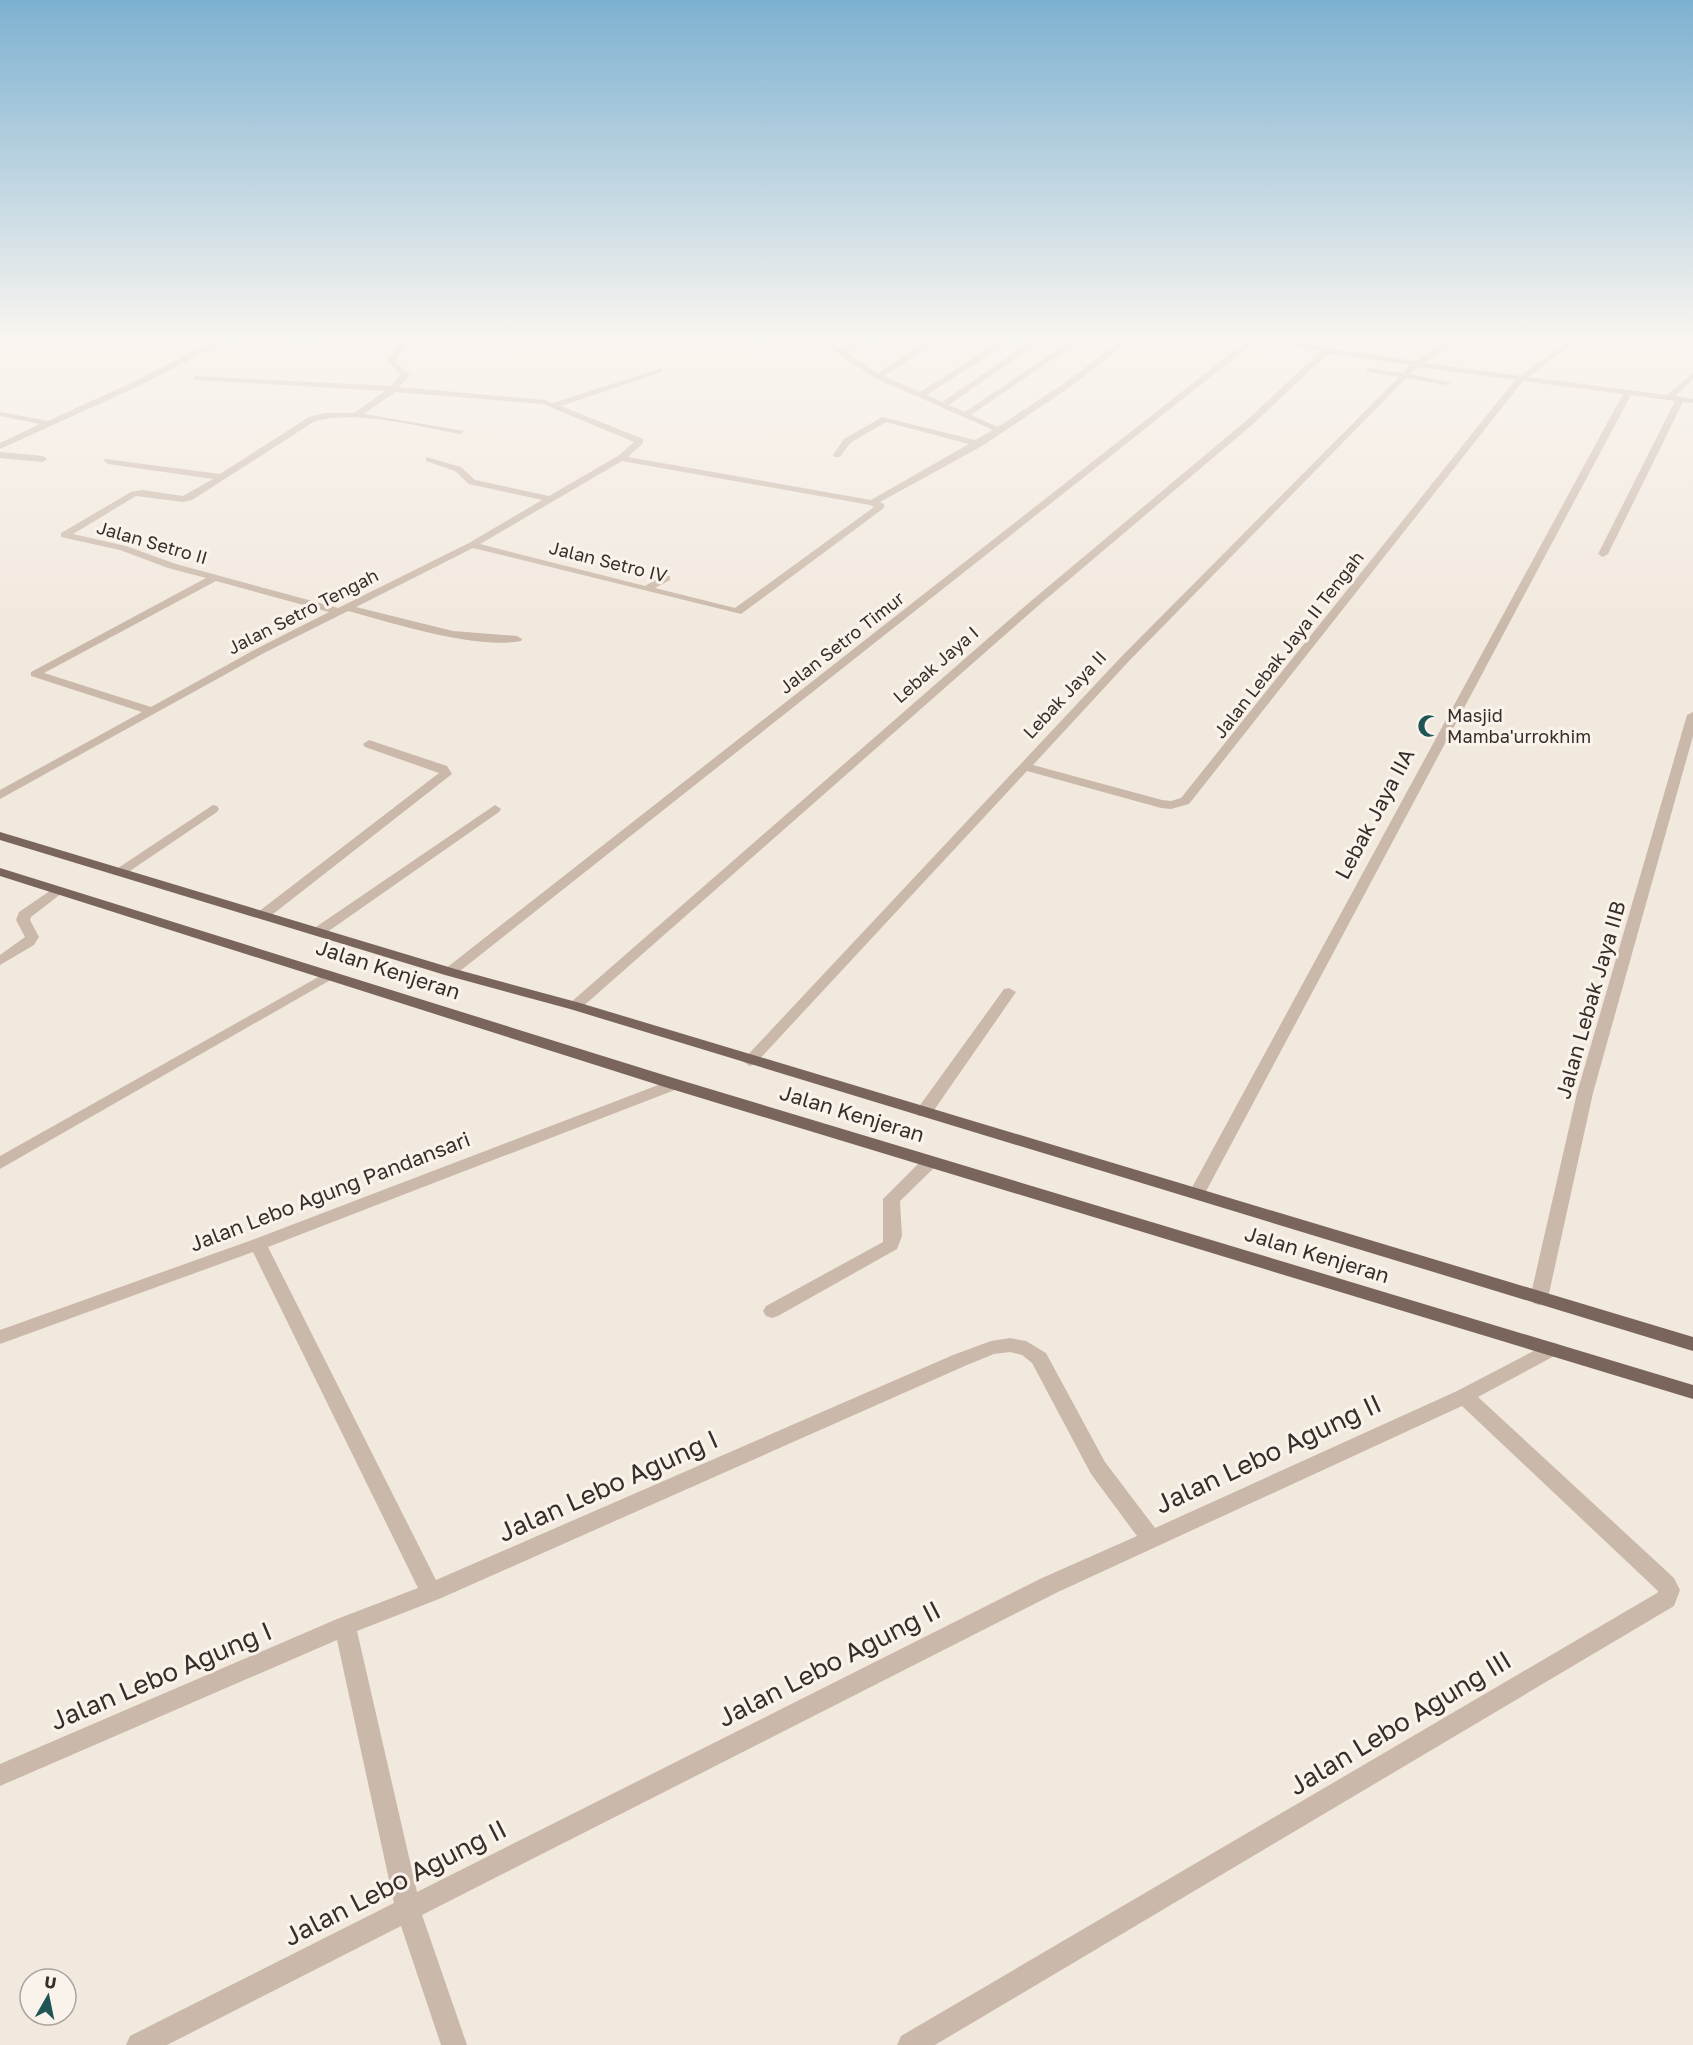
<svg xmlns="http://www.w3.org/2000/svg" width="1693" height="2045" viewBox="0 0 1693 2045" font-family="'Golos Text',sans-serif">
	<rect width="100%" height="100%" fill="#f2e9de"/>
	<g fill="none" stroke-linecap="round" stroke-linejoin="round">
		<g fill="#cab9aa" fill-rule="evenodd">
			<path d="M194,337L255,341L330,337L255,345L224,342L141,385L0,449V443L40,424L0,416V412L48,421L135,381L214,341Z"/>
			<path d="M405,337H412L395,362L410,375L399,387L544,400L553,403L662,368V372L561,406L643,439V443L628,457L871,500L969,444L886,422L850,443L840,457H834L833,455L844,439L882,417L975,440L993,430L875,378L813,337H822L842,350L860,337H869L847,353L878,373L935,337H944L884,376L920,392L1007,337H1016L927,395L942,402L1037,337H1046L949,405L965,412L1076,337H1085L971,415L998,427L1063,384L1126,337H1134L1069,388L982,446L880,502L884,504V508L741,614L473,548L356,607L453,631L517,636L522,639L521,641C477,650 392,623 348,611L264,653L0,799V790L142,712L31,676V672L206,578L168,568L120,550L61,537V533L131,492L142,490L183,496L213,479L108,464L104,461L105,459L220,474L309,417L325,413H354L385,391L197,380H194V376L391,386L401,375L387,361ZM395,392L543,404L634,442L618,456L549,496L475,480L461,467L426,457V461L455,471L469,484L542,500L469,543L338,608L176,564L126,546L73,534L136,496L183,502L192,500L315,421C361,410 414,426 460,434L464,431L364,414ZM622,461L870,505L874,507L735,608L655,588L670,580V576H662L645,586L480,544ZM216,581L329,612L256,649L151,707L44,673Z"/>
			<path d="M527,337H568L565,339Z"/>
			<path d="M1241,337H1261L1326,348L1340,337H1349L1334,349L1415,361L1455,337H1464L1424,363L1520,376L1575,337H1583L1528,377L1667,395L1693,373V379L1675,396L1693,399V403L1683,402L1608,554L1603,557L1598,554L1675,401L1631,395L1203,1197H1191L1189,1193L1623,394L1523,381L1189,804L1171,809L1161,808L1027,771L755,1064L750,1066L742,1061L1122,656L1399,377L1367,372V368L1403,373L1410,365L1329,353L1253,424L1039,605L580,1009H570L568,1006L570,1003L1031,601L1247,420L1321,351L1256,341L455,975H445L443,972L445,969L1248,340ZM1418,367L1515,380L1181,798L1171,801L1162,800L1033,765L1130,660L1406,378L1447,385L1451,383L1410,374Z"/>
			<path d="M0,452L43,456L47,459L43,462L0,458Z"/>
			<path d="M1693,712V736L1593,1093L1548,1298L1545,1303L1539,1305L1533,1303L1530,1298L1577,1093L1687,715Z"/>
			<path d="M369,740L447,766L452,774L268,918H258L256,915L258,912L439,773L365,747L363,744Z"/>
			<path d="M213,805L217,806L219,809L217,812L124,875H114L112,872Z"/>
			<path d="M495,805L501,809L499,812L323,935H313L311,932L313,929Z"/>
			<path d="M57,886L64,890L62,893L31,917L30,920L39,937L34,945L0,965V955L25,937L16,920L19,912Z"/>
			<path d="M329,971L334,972L336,975L334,978L0,1169V1156Z"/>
			<path d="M1009,988L1016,992L930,1116H918L916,1112L918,1108L1004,989Z"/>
			<path d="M674,1079L682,1084L680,1088L268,1247L436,1580L953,1355L991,1341L1010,1338L1026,1341L1046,1353L1105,1462L1155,1528L1457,1391L1551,1342L1558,1344L1560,1349L1558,1354L1478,1397L1674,1578L1680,1590L1674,1606L935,2045H897L901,2036L1657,1593L1658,1591L1462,1406L1058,1592L422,1915L467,2045H441L401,1926L167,2045H126L130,2036L394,1903L337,1640L0,1786V1764L337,1619L418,1588L253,1252L0,1344V1330L252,1240ZM1010,1352L1022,1355L1032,1363L1091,1474L1137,1536L1042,1578L417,1892L357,1631L439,1599L967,1365L994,1354Z"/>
			<path d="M930,1156L936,1158L938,1162L936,1166L900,1201L902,1236L897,1249L778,1316L772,1318L766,1316L763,1311L766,1306L883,1242V1199L924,1158Z"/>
		</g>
		<g fill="#79655b" fill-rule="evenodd">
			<path d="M0,832L455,969L580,1003L1693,1337V1351L570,1009L445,975L0,840Z"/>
			<path d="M0,868L680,1080L1693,1385V1399L668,1088L0,876Z"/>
		</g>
	</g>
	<linearGradient id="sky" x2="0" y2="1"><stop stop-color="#7db1d1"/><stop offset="0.54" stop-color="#f9f5f0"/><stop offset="1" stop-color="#f9f5f0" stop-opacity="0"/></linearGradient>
	<rect width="1693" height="624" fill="url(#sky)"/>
	<defs>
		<g id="mosque-bare" transform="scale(1.8)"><path d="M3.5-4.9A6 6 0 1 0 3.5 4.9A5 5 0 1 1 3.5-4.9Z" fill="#205558" stroke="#faf3eb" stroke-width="2.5" paint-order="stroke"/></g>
	</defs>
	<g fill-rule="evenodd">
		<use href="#mosque-bare" x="1429" y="726"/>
	</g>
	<g text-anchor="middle" stroke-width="6" stroke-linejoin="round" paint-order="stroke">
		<g font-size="18" fill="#382e29" stroke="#faf3eb">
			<text transform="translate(152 543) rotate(16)" y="6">Jalan Setro II</text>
			<text transform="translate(608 562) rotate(14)" y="6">Jalan Setro IV</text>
			<text transform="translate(303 612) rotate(-27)" y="6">Jalan Setro Tengah</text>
			<text transform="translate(842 643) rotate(-38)" y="6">Jalan Setro Timur</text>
			<text transform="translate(1289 645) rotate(-52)" y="6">Jalan Lebak Jaya II Tengah</text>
			<text transform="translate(936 665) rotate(-41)" y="6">Lebak Jaya I</text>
			<text transform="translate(1065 695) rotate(-47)" y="6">Lebak Jaya II</text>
		</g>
		<g font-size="18" fill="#382e29" stroke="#faf3eb" text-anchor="start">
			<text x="1447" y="722">Masjid<tspan x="1447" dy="21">Mamba'urrokhim</tspan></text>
		</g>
		<g font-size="21" fill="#382e29" stroke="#faf3eb">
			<text transform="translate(1375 814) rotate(-62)" y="7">Lebak Jaya IIA</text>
			<text transform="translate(388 970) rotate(18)" y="7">Jalan Kenjeran</text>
			<text transform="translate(1591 1000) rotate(-74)" y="7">Jalan Lebak Jaya IIB</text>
			<text transform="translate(852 1114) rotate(17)" y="7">Jalan Kenjeran</text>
			<text transform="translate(330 1192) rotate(-21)" y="7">Jalan Lebo Agung Pandansari</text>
			<text transform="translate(1317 1255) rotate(17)" y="7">Jalan Kenjeran</text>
		</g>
		<g font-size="26" fill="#382e29" stroke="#faf3eb">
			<text transform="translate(1268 1454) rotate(-25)" y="9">Jalan Lebo Agung II</text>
			<text transform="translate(608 1486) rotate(-24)" y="9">Jalan Lebo Agung I</text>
			<text transform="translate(829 1664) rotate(-27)" y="9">Jalan Lebo Agung II</text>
			<text transform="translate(161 1676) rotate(-23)" y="9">Jalan Lebo Agung I</text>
			<text transform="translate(1400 1723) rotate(-31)" y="9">Jalan Lebo Agung III</text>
			<text transform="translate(395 1883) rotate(-27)" y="9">Jalan Lebo Agung II</text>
		</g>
	</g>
	<g transform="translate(48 1997) rotate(9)"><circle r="28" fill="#faf3eb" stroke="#aca49d" stroke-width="1.5"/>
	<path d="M0-4.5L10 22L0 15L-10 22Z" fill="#205558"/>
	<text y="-9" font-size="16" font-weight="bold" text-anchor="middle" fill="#382e29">U</text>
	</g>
</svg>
